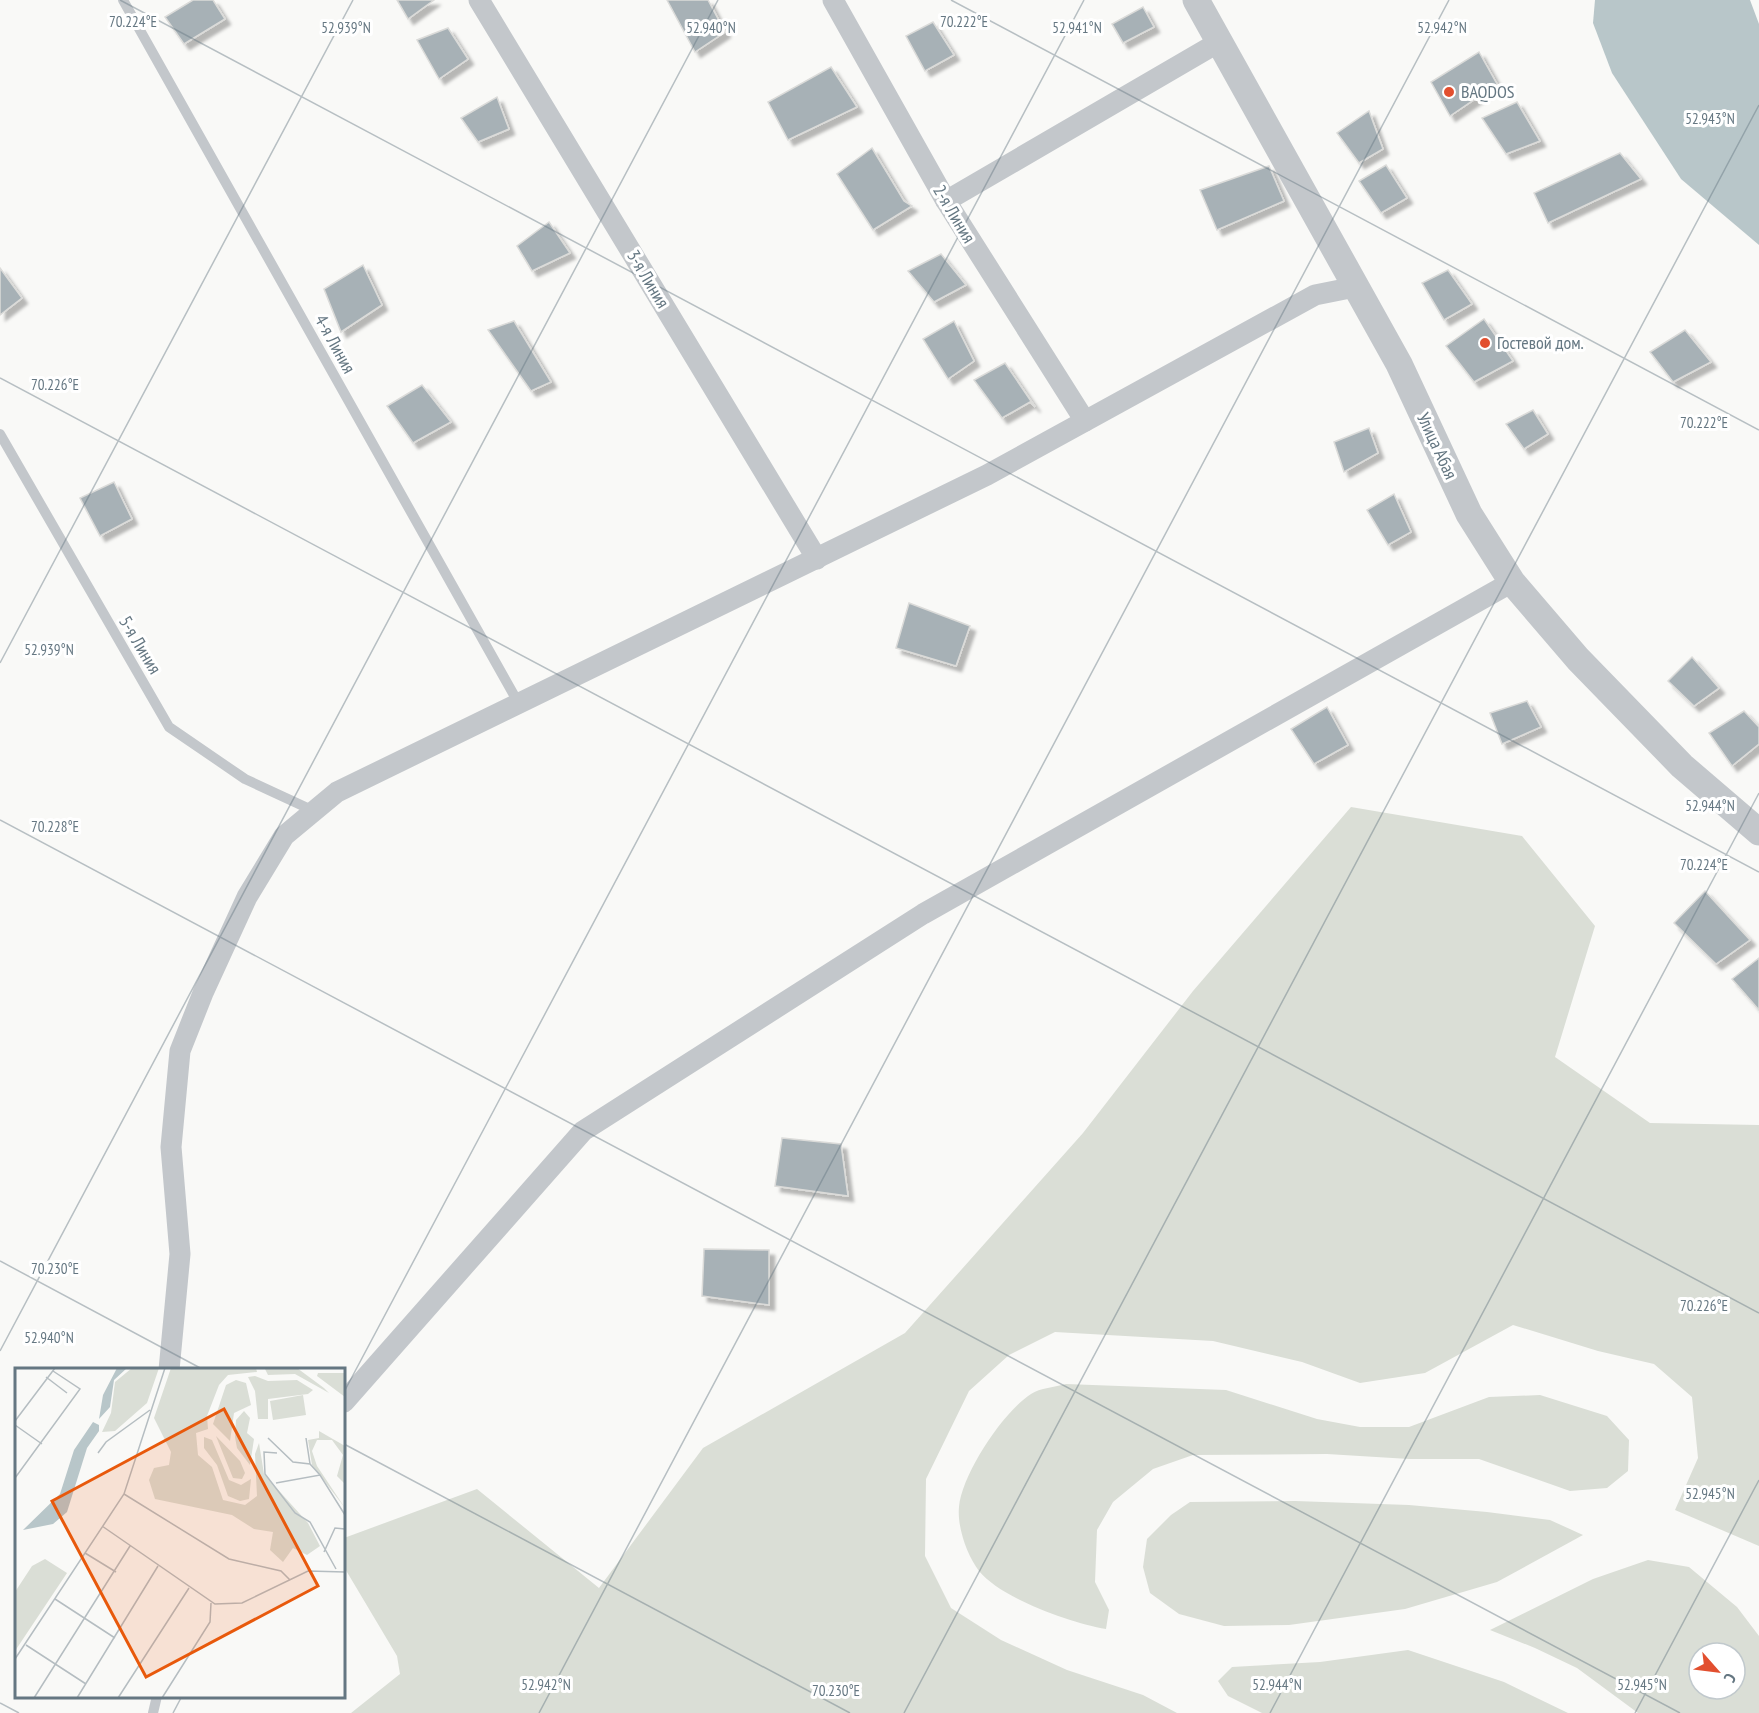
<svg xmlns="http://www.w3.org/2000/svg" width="1759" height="1713" viewBox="0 0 1759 1713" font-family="'PT Sans Narrow',sans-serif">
	<defs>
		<filter id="shadow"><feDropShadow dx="5.5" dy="5.5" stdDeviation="1.5" flood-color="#0004"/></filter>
	</defs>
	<rect width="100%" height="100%" fill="#f9f9f7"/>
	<g fill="#daded6" fill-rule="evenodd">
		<path d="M1351,807L1522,836L1595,926L1555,1057L1650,1123L1759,1125V1546L1675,1510L1698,1458L1692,1397L1654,1364L1598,1351L1513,1325L1425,1373L1360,1383L1302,1362L1213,1341L1055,1332L1009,1355L969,1391L926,1479L925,1556L951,1608L1001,1640L1067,1670L1143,1695L1177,1713H351L400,1674L397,1656L344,1567V1538L477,1489L599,1588L703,1448L905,1333L1083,1133L1193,991Z"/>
		<path d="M1066,1384L1226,1390L1317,1419L1360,1427H1409L1489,1397L1540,1395L1607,1416L1629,1440L1628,1471L1607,1488L1570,1491L1479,1459H1409L1327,1454L1193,1455L1153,1469L1113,1502L1097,1530L1095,1582L1109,1610L1106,1629C1071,1623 1002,1599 979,1571C967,1555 957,1527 959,1507C962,1474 1003,1412 1031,1394C1040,1388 1055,1387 1066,1384Z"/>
		<path d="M1295,1501L1409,1505L1487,1512L1550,1520L1583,1535L1497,1582L1405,1609L1289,1625L1224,1626L1179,1614L1150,1593L1143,1567L1147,1539L1171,1515L1190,1502Z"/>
		<path d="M1648,1560L1689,1567L1737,1607L1759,1636V1713H1638L1577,1668L1535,1648L1490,1630L1593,1579ZM1699,1653H1735V1689H1699Z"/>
		<path d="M1408,1650L1504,1682L1568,1713H1262L1228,1696L1218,1681L1232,1667L1320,1662Z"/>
	</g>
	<path fill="#b8c6c9" d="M1595,0H1750L1759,24V245L1681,179L1612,73L1593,23Z"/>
	<g fill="#a7b1b6" stroke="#dbdbd9" stroke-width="1.5" filter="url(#shadow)">
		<path d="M193,0H213L225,19L184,44L165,17Z"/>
		<path d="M397,0H434L408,19Z"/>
		<path d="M667,0H708L725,32L695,52Z"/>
		<path d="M1143,7L1154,27L1123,43L1112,24Z"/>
		<path d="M933,22L954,55L925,71L906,36Z"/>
		<path d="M448,28L468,59L439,79L417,40Z"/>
		<path d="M1479,52L1497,84L1450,116L1431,82Z"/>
		<path d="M831,67L857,107L788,140L768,102Z"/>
		<path d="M497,97L509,129L478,142L461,118Z"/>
		<path d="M1517,102L1540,141L1506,154L1482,118Z"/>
		<path d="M1369,111L1383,149L1359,163L1337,133Z"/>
		<path d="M872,148L904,201L912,206L873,230L837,174Z"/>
		<path d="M1620,153L1641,179L1548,223L1534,193Z"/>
		<path d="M1386,165L1407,198L1381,213L1359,181Z"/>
		<path d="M1269,166L1284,201L1217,230L1200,190Z"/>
		<path d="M549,222L570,253L532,271L517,246Z"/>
		<path d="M941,254L966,285L934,302L908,271Z"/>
		<path d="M363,265L382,305L341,332L324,289Z"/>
		<path d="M0,268L22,298L0,315Z"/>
		<path d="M1448,270L1472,304L1444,320L1422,283Z"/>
		<path d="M1484,319L1513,361L1474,382L1446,346Z"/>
		<path d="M514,321L551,382L531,391L488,330Z"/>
		<path d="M954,321L974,361L948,379L923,339Z"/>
		<path d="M1685,330L1711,362L1673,382L1650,352Z"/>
		<path d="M1005,363L1035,407L1030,402L1002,418L974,380Z"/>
		<path d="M422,385L451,422L413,443L387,406Z"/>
		<path d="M1533,410L1548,434L1524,449L1506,424Z"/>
		<path d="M1369,428L1378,453L1344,472L1334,442Z"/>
		<path d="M114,482L132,519L100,536L80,498Z"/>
		<path d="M1394,494L1411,532L1388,545L1367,510Z"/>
		<path d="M909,603L970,626L956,666L896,648Z"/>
		<path d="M1692,657L1719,688L1694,706L1668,681Z"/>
		<path d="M1527,701L1541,727L1502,744L1490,713Z"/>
		<path d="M1327,707L1348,745L1314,764L1291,729Z"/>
		<path d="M1744,711L1759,727V744L1732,766L1709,733Z"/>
		<path d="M1705,891L1750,940L1716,964L1674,923Z"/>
		<path d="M1759,958V1010L1732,979Z"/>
		<path d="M782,1138L841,1144L848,1196L775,1186Z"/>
		<path d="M704,1249L769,1250V1305L702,1296Z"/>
	</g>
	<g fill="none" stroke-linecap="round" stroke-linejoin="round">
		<g stroke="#c3c7cb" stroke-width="10">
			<path d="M123,0L519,704"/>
			<path d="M0,434L169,727L245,779L314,811"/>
			<path d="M153,1713L157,1696"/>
		</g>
		<g stroke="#c3c7cb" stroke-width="21">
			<path d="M479,0L817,559"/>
			<path d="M833,0L946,201L1085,421"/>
			<path d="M946,201L1219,42"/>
			<path d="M169,1370L180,1254L171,1147L180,1051L203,993L247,897L284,836L337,792L987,475L1315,295L1355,287"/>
			<path d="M344,1402L583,1131L923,914L1512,582"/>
		</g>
		<path stroke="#c3c7cb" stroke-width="27" d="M1196,0L1399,364L1469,514L1512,582L1578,659L1682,766L1759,832"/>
	</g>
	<path fill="none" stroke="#657782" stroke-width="1.5" stroke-opacity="0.45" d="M120,0L1759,872M951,0L1759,430M0,378L1759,1313M0,663L353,0M0,820L1680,1713M0,1261L204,1370M0,1351L718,0M344,1392L1084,0M344,1444L850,1713M0,1703L19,1713M173,1713L182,1696M539,1713L1449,0M904,1713L1759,105M1270,1713L1759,793M1635,1713L1759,1480"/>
	<g fill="#e24f2f" stroke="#fff" stroke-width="2">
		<circle cx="1449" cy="92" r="6"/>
		<circle cx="1485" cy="343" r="6"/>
	</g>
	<g text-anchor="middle" stroke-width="6" stroke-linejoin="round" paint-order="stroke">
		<g font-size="18" fill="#657782" stroke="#fff" text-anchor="start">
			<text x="1461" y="98">BAQDOS</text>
			<text x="1497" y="349">Гостевой дом.</text>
		</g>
		<g font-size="18" fill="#657782" stroke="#fff">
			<text transform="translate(954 214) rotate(59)" y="6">2-я Линия</text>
			<text transform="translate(648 279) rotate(59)" y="6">3-я Линия</text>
			<text transform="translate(335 344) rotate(61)" y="6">4-я Линия</text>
			<text transform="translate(1437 446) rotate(65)" y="6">Улица Абая</text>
			<text transform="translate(140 645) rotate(59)" y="6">5-я Линия</text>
		</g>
	</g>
	<g transform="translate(15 1368)">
		<rect width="330" height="330" fill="#f9f9f7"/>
		<path d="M117,0H144L132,35L100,63L87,64L96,45L100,14ZM156,0H241L242,4L213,7L204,17L192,48L193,61L181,65L183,87L197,99L208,132L230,137L242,128L240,86L244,75L249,106L293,155L305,178L292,187L278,180L268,194L255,182L258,164L239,161L217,147L140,131L134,112L139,100L154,97L156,84L139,50ZM282,0L309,20L314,25L280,6L253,7L250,1ZM303,5H330V29L302,8ZM240,8L253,13L282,12L298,22L293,26L253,31V51H243L240,23L233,9ZM221,12L231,15L236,37L219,45L215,73L198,56L211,17ZM288,27L291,47L258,52L255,33ZM229,43L235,50L232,65L239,71L235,97L222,80L220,69L221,52ZM304,63L330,78L329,115L322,108L328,87L317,72H302L297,83L302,98L330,140L297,97L293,72L304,70ZM201,68L225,93L230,105L227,111L218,110ZM189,69L197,72L214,112L226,117L236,111L234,131L225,133L213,128L202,97L189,80ZM30,191L52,205L0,283V224L17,198Z" fill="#daded6"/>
		<path d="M102,0H112L99,12L95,39L84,51L88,27ZM78,54L84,57V63L72,80L52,144L38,156L8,162L45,126L59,82Z" fill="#b8c6c9"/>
		<path fill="none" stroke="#b5bdc1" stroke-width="1.5" d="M31,9L52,25M0,53L40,0M0,57L27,76M253,70L278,94L295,96L305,107M291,70L295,96M83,85L91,74L135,42M262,85L249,84L250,106L280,145L295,154L321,201M0,110L65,21L38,3M261,115L305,107L330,147M109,126L214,191L266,203L275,212M87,158L200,236L227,235L293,203L330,204M309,184L320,160L330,161M70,185L101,204M40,231L100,270M11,277L71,316M0,291L109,126L150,0M19,330L115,178M62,330L143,198M103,330L174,220M147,330L195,254L196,235"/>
		<path fill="#e8590c" fill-opacity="0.15" stroke="#e8590c" stroke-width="3" d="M209,41L303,218L131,309L37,133Z"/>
		<rect width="330" height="330" fill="none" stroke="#657782" stroke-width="3"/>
	</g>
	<g font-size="15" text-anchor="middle" fill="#657782" stroke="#fff" stroke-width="6" stroke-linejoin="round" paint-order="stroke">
		<text x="964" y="27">70.222°E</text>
		<text x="133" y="27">70.224°E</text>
		<text x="346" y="33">52.939°N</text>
		<text x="711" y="33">52.940°N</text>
		<text x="1077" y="33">52.941°N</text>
		<text x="1442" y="33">52.942°N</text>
		<text x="1710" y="124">52.943°N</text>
		<text x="55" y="390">70.226°E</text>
		<text x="1704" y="428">70.222°E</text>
		<text x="49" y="655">52.939°N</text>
		<text x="1710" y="811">52.944°N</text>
		<text x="55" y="832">70.228°E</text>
		<text x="1704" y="870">70.224°E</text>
		<text x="55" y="1274">70.230°E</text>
		<text x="1704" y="1311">70.226°E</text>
		<text x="49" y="1343">52.940°N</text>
		<text x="1710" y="1499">52.945°N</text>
		<text x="546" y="1690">52.942°N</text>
		<text x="1277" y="1690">52.944°N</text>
		<text x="1642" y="1690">52.945°N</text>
		<text x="836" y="1696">70.230°E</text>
	</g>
	<g transform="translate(1717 1671) rotate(118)"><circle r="28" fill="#ffffff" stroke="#c1c9cd" stroke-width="1.5"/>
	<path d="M0-4.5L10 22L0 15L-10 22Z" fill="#e24f2f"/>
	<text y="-9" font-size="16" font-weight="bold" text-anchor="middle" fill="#657782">С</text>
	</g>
</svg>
